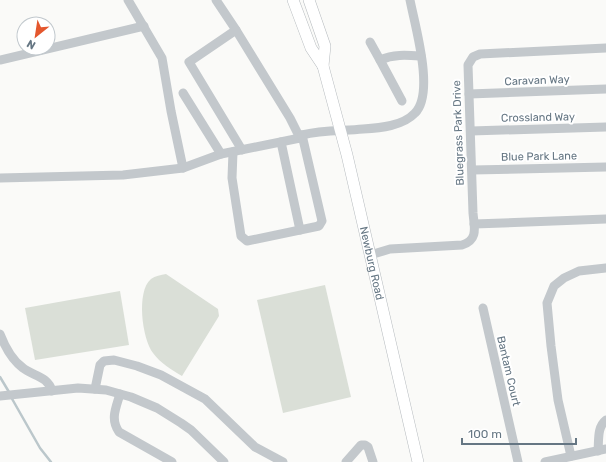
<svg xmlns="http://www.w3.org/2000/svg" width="606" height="462" viewBox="0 0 606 462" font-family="Rubik,sans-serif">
	<rect width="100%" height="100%" fill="#fafaf8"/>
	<g fill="#dadfd7">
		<path d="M166,274L218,309L219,316L182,376C172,370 160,363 153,353C142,339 136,291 151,279C155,276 161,275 166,274Z"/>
		<path d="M325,285L351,397L283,413L257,300Z"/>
		<path d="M120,291L129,345L35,360L25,308Z"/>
	</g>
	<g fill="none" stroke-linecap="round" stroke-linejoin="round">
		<g stroke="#bbc7cb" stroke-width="2.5">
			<path d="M0,377L9,392"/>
			<path d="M11,397L40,448L51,462"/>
		</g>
		<g stroke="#b5babe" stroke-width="12">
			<g id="major">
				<path d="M293,0L311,48L323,66"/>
				<path id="s1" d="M309,0L325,46L323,66L347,155L418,462"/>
			</g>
		</g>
		<g stroke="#c3c8cc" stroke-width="9">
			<path d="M128,0L162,58L171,111L183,168L221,154"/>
			<path d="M216,0L236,30"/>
			<path d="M370,42L380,60"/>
			<path d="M0,60L144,26"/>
			<path d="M183,93L221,154L300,138L302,135C323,130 343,131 363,129C380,128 403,126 415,113C435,93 415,26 410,0"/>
			<path d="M469,94L606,89"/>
			<path d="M402,101L380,60C394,54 406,55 421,56"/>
			<path d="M471,131L606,127"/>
			<path d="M281,142L300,230"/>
			<path d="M242,150L189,62L236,30L290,118L300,138"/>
			<path d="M233,152L232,178L241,236L247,241L319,226L322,221L302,135"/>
			<path d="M472,170L606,167"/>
			<path d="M0,178L123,175L183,168"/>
			<path d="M474,224L606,219"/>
			<path d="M370,255L390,249L462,245C479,240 474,226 473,213L468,65L473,57L480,54L606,48"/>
			<path d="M483,308L518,462"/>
			<path d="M0,334C5,347 12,360 23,368C33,376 48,376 52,391"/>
			<path d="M95,389L100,365L104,361L114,360L137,366L161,375L205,399L255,447L283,462"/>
			<path d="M120,394C116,408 110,419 119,432L172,462"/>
			<path d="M0,396L78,388L106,390L131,397L157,408L181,423L191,430L224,462"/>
			<path d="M598,451C599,440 597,427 606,420"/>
			<path d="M571,456L558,400L551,346L547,303L554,286L564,278L579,271L606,268"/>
			<path d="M346,462L361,445H365L368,447L373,462"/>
			<path d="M545,462L606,449"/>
		</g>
		<use href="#major" stroke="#fff" stroke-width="11"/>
	</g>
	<g text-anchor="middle" stroke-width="4" stroke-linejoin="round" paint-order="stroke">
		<g font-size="11" fill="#657683" stroke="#fff">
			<text transform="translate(537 80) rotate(-2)" y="4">Caravan Way</text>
			<text transform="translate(538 117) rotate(-1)" y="4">Crossland Way</text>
			<text transform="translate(458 133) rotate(-92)" y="4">Bluegrass Park Drive</text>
			<text transform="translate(539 156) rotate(-1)" y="4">Blue Park Lane</text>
			<text dy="4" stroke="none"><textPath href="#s1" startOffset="272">Newburg Road</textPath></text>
			<text transform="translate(509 371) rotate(77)" y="4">Bantam Court</text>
		</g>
	</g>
	<g transform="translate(36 36) rotate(210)"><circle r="19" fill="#ffffff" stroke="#c1c8cd"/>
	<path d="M0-3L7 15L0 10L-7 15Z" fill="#e4572e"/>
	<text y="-6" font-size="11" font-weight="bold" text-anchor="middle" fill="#657683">N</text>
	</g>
	<path d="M462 438v6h114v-6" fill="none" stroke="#657683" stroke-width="2"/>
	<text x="468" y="438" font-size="12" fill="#657683" stroke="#ffffff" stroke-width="3" paint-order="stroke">100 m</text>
</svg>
